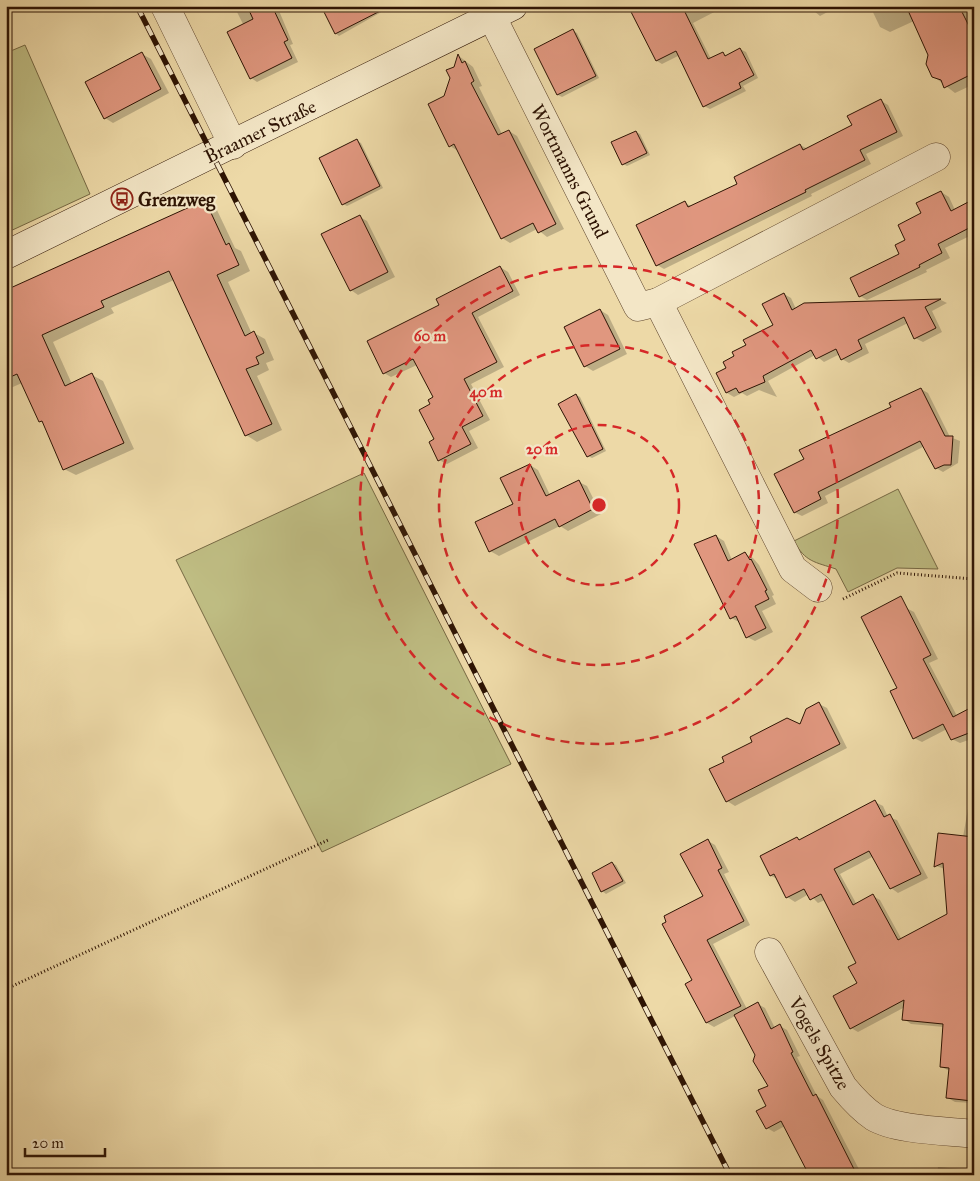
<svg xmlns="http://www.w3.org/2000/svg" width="980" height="1181" viewBox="0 0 980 1181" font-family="'IM FELL Great Primer',serif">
	<rect width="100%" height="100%" fill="#edd9a7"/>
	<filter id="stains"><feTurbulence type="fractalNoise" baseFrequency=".004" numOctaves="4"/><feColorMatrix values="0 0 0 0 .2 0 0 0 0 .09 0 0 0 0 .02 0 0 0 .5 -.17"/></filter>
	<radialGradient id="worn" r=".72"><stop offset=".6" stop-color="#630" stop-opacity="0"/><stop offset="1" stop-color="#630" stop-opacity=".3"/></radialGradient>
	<g fill="#bfbd83" stroke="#766843">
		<path d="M25,45L90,194L6,233V53Z"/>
		<path d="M364,473L511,764L322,852L176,560Z"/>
		<path d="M898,489L938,569L897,568L848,592L836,569C815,562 805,562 794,541Z"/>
	</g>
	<g fill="#0003">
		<path d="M234,6H277L293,44L290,45L298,62L257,82L251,78L244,26Z"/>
		<path d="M322,6H392L339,36L335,33Z"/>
		<path d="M630,6H726L693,23L711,59L723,54L727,56L740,49L746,52L758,78L743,86L746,91L710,109L704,106L680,55L662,64L657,61Z"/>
		<path d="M808,6H839L820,16Z"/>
		<path d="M870,6H972L967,9L974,23V93L970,86L955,93L933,76L930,55L914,21L890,32L880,27Z"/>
		<path d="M573,31L577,33L599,78L562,97L558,95L536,49Z"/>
		<path d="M142,54L151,59L169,93L113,123L105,118Z"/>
		<path d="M459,56L473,67L482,86L479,87L502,134L509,131L517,136L564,229L547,237L537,229L510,243L502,238L458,151L450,146L445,97Z"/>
		<path d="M881,101L888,105L903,136L866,154L871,164L811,194L812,196L664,269L657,265L685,203L693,207L739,184L800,145L808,149L854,126Z"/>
		<path d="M636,132L640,134L650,155L627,166L623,164Z"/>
		<path d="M357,141L361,143L383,188L347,206L343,204Z"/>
		<path d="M941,192L949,197L955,210L974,201V234L945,248L950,258L926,270L927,272L867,300L860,296L900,254L923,213Z"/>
		<path d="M205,201L216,208L235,248L241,251L250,271L228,282L252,334L254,333L265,339L274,360L266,363L269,370L257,376L282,430L257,442L246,435L174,280L111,308L114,313L53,342L72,384L92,375L103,381L134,449L76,475L64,469L45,424L40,421L22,383L6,390V293Z"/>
		<path d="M360,217L367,221L395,277L358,295L351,290Z"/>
		<path d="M500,267L508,272L520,295L478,317L504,367L471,384L490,420L469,431L478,448L447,464L439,460L432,405L434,397L417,365L391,377L384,373L440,306Z"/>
		<path d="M784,294L791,298L796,309L804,305L941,300L947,303L932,311L942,332L923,342L915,338L908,323L865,344L869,353L849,363L842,359L840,354L824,362L815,355L768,381L777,397L759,390L747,396L742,393L734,397L727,393L728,369L748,346L774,325Z"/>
		<path d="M600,310L608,315L627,354L593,371L585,366Z"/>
		<path d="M921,389L928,393L950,437L960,441L958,463L943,472L936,468L925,446L825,496L828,503L802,516L794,512L805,460Z"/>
		<path d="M576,395L580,397L606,451L592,458L588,456Z"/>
		<path d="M530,465L538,470L550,495L579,482L587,486L601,514L568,531L560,526L499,556L490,551L514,504Z"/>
		<path d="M716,536L724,541L732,560L745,554L753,558L759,565L774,595L772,596L776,604L762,611L773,632L755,641L747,637L739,622L731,618Z"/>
		<path d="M906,608L914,612L938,659L929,663L957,716L974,712V738L960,743L952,739L947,729L922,742L914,738L899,688Z"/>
		<path d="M819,704L827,708L847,748L735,806L727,801L801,725Z"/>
		<path d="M971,791H974V1103L955,1102L948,1098L950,1071L941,1067L944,1027L911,1024L904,1019L905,1007L858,1032L851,1028L858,983V963L825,900L818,903L809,894L795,902L787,897L778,879L771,876L762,857L797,838L801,841L875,802L883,806L888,817L897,820L928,878L898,893L891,888L874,856L840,874L857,905L873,896L880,900L902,940L948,915L945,869L936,866L963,837Z"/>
		<path d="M708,841L715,845L729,872L724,874L750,925L713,944L747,1009L758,1004L765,1008L775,1028L780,1026L787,1030L800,1056L797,1057L817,1096L823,1100L862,1175H810L785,1126L774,1132L767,1128L769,1086L757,1055L735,1016L714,1027L707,1023L687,985L694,981L705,896Z"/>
		<path d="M612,863L616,865L626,883L606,894L602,891Z"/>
		<path d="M938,1167L974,1170V1175H937Z"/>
	</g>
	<g fill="#e0977f" stroke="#2d1303">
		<path d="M247,6H272L288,40L284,42L292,58L250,79L227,32L253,19Z"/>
		<path d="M321,6H390L335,34Z"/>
		<path d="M628,6H682L708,59L723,52L725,56L740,48L754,75L739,83L741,88L703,107L676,51L656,61Z"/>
		<path d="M906,6H959L974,36V73L944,88L941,80L932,77L926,64L928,55Z"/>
		<path d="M573,29L596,76L557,95L534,49Z"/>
		<path d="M142,52L161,89L104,119L85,82Z"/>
		<path d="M458,54L462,63L465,61L474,81L471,83L498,135L509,130L556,224L538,233L533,223L501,239L454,144L449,147L428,104L444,96L450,78L446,70L454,67Z"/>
		<path d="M881,99L897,132L860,150L865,160L805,190L806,192L656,266L636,225L685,201L688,207L737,184L734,177L800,144L803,150L852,125L847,116Z"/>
		<path d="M636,131L647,153L622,165L611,142Z"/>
		<path d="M357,139L380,186L342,205L319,158Z"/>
		<path d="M941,191L951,211L974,199L971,227L938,244L942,253L919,265L920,267L859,297L850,278L899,254L895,245L905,240L898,225L921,213L916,203Z"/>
		<path d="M205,200L226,245L229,243L239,265L217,275L245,336L254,331L264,353L256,357L259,364L246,369L272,424L245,436L169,271L101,301L104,307L42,335L65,386L92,373L124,443L63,470L42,421L39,422L17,374L6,379V290Z"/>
		<path d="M360,215L388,272L350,291L321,234Z"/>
		<path d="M500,266L513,291L472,313L497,362L464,379L483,416L462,427L471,444L438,461L429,442L434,439L419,410L430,404L428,400L433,397L413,359L383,374L367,341L439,305L436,299Z"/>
		<path d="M784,293L792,310L804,303L941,299L925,307L936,328L914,339L904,317L858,340L862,349L841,360L836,349L816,359L811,350L763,376L765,382L739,393L736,388L726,393L716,373L726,368L723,362L734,356L732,352L746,345L743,340L773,325L762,304Z"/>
		<path d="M600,309L620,349L584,367L564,327Z"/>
		<path d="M921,388L945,436H953L951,465H944L935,469L920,441L818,492L821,499L794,513L774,474L804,459L799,450L891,407L889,403Z"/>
		<path d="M576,394L603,449L587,457L558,404Z"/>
		<path d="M530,464L546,496L579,480L593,509L559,527L555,519L489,552L475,522L513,504L500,478Z"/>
		<path d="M716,535L728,561L745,552L750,560L751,559L767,590L765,591L769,599L755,606L766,628L746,638L736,616L730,619L694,544Z"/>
		<path d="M901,596L931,655L923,659L953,717L974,706V731L951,740L943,724L913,739L890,691L897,688L861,617Z"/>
		<path d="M819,702L840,744L726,802L709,769L724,762L722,757L752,742L750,737L787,718L800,724L806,709Z"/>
		<path d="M875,800L884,817L890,814L921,874L890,889L869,851L834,869L853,905L873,894L898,940L947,914L943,863L934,867L938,833L974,837L972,1101L946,1098L949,1068L940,1067L943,1024L902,1020L904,1000L850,1029L833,996L857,983L848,967L856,963L821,894L810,900L804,889L786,898L774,874L770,876L760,856L797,837L799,840Z"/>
		<path d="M708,839L722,868L718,870L744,921L707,940L741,1006L706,1023L685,984L692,980L662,924L666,922L664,916L703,896L680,854Z"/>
		<path d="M612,862L623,881L601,892L592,873Z"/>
		<path d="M758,1002L771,1029L780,1024L793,1052L791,1053L813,1096L816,1094L857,1175H809L781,1121L766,1129L756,1111L766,1106L758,1090L768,1086L753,1061L755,1055L734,1015Z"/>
	</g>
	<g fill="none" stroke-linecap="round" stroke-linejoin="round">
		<g stroke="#5d442c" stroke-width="29">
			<g id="street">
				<path d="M165,6L233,145"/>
				<path d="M492,17L638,307L658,302L793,569L818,588"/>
				<path d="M658,302L936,157"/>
				<path d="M769,952L843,1087C853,1099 862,1109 874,1117C895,1130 948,1131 974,1134"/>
			</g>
		</g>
		<g stroke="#2d1303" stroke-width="29">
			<path id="secondary" d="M6,255L513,6"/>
		</g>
		<g stroke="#2d1303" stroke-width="3" stroke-dasharray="1 2.5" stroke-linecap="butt">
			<path d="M843,599L897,573L974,579"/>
			<path d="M6,989L328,840"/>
		</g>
		<use href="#street" stroke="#f3e6c6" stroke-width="28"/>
		<use href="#secondary" stroke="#f3e6c6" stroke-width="28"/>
		<g stroke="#2d1303" stroke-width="5.5">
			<path id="rail" d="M137,6L730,1175"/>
		</g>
		<use href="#rail" stroke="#f3e6c6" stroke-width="4" stroke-dasharray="11" stroke-linecap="butt"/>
	</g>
	<g fill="none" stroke="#d62828" stroke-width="2.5" stroke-dasharray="9 6">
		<circle cx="599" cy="505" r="80"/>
		<circle cx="599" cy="505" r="160"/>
		<circle cx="599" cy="505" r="239"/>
	</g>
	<defs>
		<g id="bus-ring" transform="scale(1.125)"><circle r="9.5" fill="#f3e6c6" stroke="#8f2418" stroke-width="1.5"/><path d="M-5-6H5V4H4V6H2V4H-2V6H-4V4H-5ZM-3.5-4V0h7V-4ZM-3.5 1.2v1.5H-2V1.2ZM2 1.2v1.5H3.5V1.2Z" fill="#8f2418"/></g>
	</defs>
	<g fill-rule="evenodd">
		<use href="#bus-ring" x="122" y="199"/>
	</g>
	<g text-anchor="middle" stroke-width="4.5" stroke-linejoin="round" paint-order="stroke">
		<g font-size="19" fill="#2d1303" stroke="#f3e6c6">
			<text transform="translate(260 131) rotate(-26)" y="7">Braamer Straße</text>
			<text transform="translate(570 171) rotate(63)" y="7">Wortmanns Grund</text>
			<text transform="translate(820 1043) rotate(60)" y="7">Vogels Spitze</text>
		</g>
		<g font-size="19" font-weight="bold" fill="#2d1303" stroke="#f3e6c6" text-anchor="start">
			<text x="138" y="206">Grenzweg</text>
		</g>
	</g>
	<circle cx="599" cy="505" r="8" fill="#d62828" stroke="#f3e6c6" stroke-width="2.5"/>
	<g font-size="15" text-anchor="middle" font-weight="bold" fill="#d62828" stroke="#f3e6c6" stroke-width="4.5" stroke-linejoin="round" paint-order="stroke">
		<text x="430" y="341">60 m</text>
		<text x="486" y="397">40 m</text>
		<text x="542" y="454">20 m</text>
	</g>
	<rect width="980" height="1181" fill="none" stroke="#edd9a7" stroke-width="25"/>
	<rect x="8" y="8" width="965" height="1166" fill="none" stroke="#2d1303" stroke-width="2.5"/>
	<rect x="12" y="12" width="955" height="1156" fill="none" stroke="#2d1303"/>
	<path d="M25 1148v8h80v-8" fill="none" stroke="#2d1303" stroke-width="2.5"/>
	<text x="32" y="1148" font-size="15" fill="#2d1303" stroke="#f3e6c6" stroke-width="4" paint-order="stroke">20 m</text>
	<rect width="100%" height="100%" filter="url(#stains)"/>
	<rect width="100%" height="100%" fill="url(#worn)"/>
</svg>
